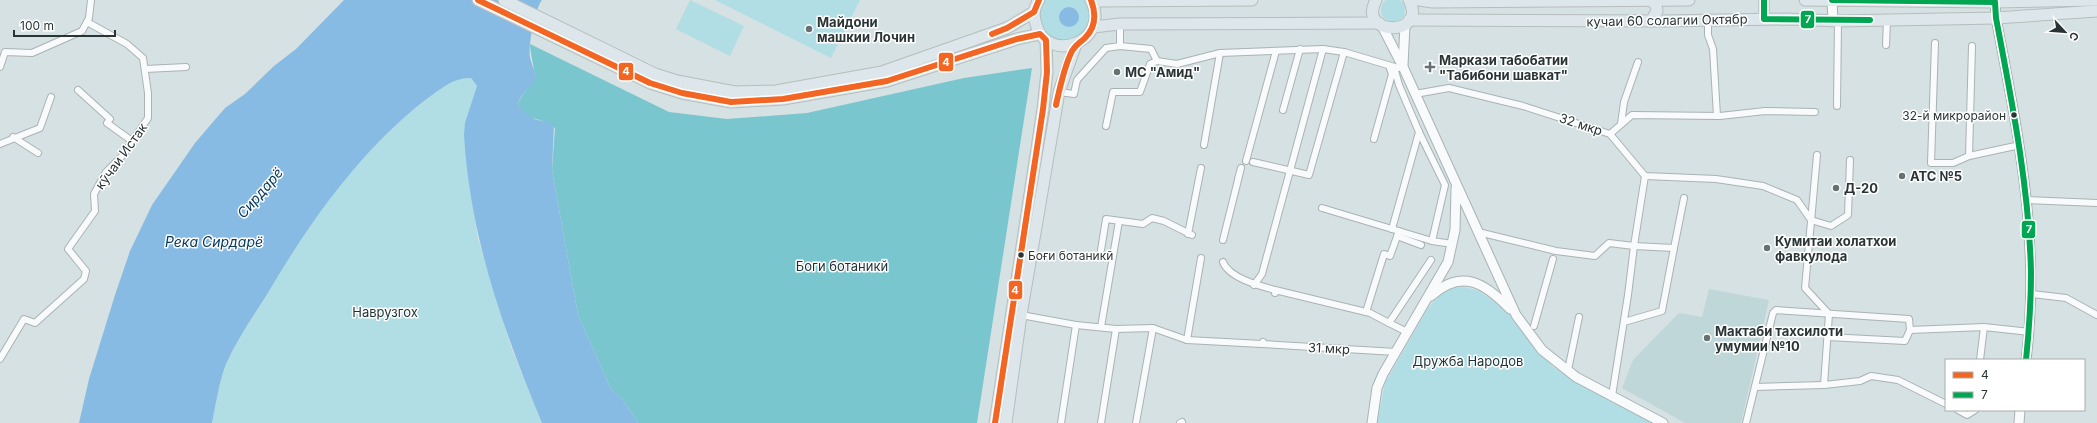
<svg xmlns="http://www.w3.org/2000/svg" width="2097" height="423" viewBox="0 0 2097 423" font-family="Inter,sans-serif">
	<rect width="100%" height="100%" fill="#d5e1e2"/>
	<path fill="#c0d7da" d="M1709,289L1769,300L1741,423H1685L1622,388L1633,360L1679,313L1702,317Z"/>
	<g fill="#b1dee4">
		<circle cx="1393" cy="10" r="12"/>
		<path d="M690,0L744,26L730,56L676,29Z"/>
		<path d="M715,0H860L831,58Z"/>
		<path d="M1045,0H1084C1108,28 1056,62 1041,23C1038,14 1039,8 1045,0Z"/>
		<path d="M464,78H471L477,86L468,174L478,239L511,347L542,423H212C216,404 219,382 226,364C236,342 251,320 264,299C308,225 358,151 427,99C438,91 451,80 464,78Z"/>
		<path d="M1465,287L1479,291L1504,308L1553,367L1656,423H1377L1385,383L1428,308L1438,296L1451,288Z"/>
	</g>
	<path fill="#7ac6cf" d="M530,44L669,112L727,119L807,113L964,78L1032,68L977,423H638L624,401L611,389L578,315L552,170L555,128C541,116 530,123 518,106C521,91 532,88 534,79C536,72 530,54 530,44Z"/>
	<g fill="#88bbe3">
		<path d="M344,0H542C535,8 528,46 530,57C531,64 537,73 534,80C530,91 521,90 518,106L534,119L554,124L552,170L578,315L611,389L624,401L638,423H542C503,329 470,237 464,135L465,123L477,86L471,78C454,77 441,89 428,98C360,150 309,223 266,296C252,318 237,340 226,364C219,382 216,404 212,423H79L89,379L115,295L130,251L152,205L195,143L225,108L245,94L274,66L296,49Z"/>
		<circle cx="1069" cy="17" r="10"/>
	</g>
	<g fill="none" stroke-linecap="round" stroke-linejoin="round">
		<g stroke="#aab3b4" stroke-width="8">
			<g id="street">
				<path d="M1708,21V35L1713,49L1717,116"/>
				<path d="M1935,43L1931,163H1953L1969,156L2020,145"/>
				<path d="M1886,45L1887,20"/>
				<path d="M1120,46L1151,49L1157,61L1177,64L1220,53"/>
				<path d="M0,67L5,52L32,53L82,31L89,18L91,0"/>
				<path d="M145,69L186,67"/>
				<path d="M78,90L110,119L107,123L132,141"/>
				<path d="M1059,92L1074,94L1077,80L1106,48L1120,46V24"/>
				<path d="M1415,94L1449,88L1523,106L1610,134L1632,115L1720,116L1765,111L1815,112"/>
				<path d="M1837,106L1838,21"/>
				<path d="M1283,110L1300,49"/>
				<path d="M1621,124L1624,102L1638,62"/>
				<path d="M1106,126L1113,92H1140L1150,64L1157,61"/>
				<path d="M1610,134L1645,176L1716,179L1763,186L1797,200L1811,220L1831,226L1848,215L1850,160"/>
				<path d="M13,137L38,153"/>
				<path d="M1374,139L1392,74L1390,69"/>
				<path d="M0,144L40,128L51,97"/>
				<path d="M1204,145L1220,53L1323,49L1344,52L1398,68"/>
				<path d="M1817,155L1805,288L1829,314L1824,385L1860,381L1871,376L1898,380L1946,404"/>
				<path d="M1969,156L1972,46"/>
				<path d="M1246,161L1276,51"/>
				<path d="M1253,162L1309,175L1344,52"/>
				<path d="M2027,200L2097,203"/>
				<path d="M1322,208L1432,241L1445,185L1419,132L1399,85L1394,67"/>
				<path d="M1392,229L1419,132"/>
				<path d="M1478,232L1556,251L1595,256L1609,243L1634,246L1645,176"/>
				<path d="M1188,234L1201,168"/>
				<path d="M1397,236L1421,245"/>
				<path d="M1223,240L1241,168L1238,179"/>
				<path d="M1432,241L1453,244"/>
				<path d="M1101,250L1106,219L1143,224L1152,218L1164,221L1192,235"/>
				<path d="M1223,262C1229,278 1260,286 1275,290V293"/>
				<path d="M1254,285L1262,274L1323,49"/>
				<path d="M1275,290L1370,313L1389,323"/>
				<path d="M2032,294L2066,298L2097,315"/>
				<path d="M1366,312L1384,254L1390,256L1399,231"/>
				<path d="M1021,315L1076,325L1116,329L1153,328L1187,340L1262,344L1263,342"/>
				<path d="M1624,322L1662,311L1674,248"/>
				<path d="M1534,326L1553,259"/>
				<path d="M1101,327L1119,221"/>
				<path d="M1910,330L1984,327L2030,332"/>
				<path d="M1407,332L1389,323L1431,260"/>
				<path d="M1187,340L1201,258"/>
				<path d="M1262,344L1396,352"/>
				<path d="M0,359L24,319L35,323L84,279L86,271L68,249L95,211L94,194L106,172L123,155L148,118V93L143,58L127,44L87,22"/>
				<path d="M1980,360L1984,327"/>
				<path d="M1568,370L1579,317"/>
				<path d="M1755,387L1824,385"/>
				<path d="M1612,396L1628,295L1634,246L1674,248L1684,198"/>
				<path d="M1958,410L1967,415L1975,410"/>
				<path d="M1061,423L1076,325"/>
				<path d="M1101,423L1116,329"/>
				<path d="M1136,423L1153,328"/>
				<path d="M1180,423L1182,422"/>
				<path d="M1746,423L1773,313L1776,310L1909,319L1910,330L1905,341L1828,337"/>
			</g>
		</g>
		<g stroke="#aab3b4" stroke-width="11">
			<g id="secondary">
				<path d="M1832,0L1833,21"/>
				<path d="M1995,2L1996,18C2018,133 2041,242 2026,360"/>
				<path d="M1764,19V0"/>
				<path d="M1382,26L1404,69L1516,315L1542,350L1576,377L1663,423"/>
				<path d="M1403,65L1405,25"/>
				<path d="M1431,296C1462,268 1485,283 1510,309"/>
				<path d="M1372,423L1377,388L1383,374L1448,262L1455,230L1456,188"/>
				<path d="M2019,423L2020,410"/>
			</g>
		</g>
		<g stroke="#b6bdbd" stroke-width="13">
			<g id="highway">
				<path d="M478,0L650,83L682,93L731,102L783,99L887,81L1017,39L1040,34"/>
				<path d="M504,0L655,74L677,81L735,92L776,91L882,72L1007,28L1034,12"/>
				<path d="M1039,0C1034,7 1033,16 1036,24C1046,65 1112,43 1091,0"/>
				<path d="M1376,0C1356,37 1429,37 1409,0"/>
				<path d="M1419,0L1433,2L1689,0"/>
				<path d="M1651,0L1656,5L1657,11L1651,21"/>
				<path d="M1805,0L1995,2L2095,0"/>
				<path d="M1091,1L1252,0"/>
				<path d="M1409,20L1662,21L1787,19L1838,21L1996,18L2097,11"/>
				<path d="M1093,27L1120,24L1379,23"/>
				<path d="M995,423L1043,109L1047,72L1046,40"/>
				<path d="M1006,423L1021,315L1059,92L1076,44"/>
			</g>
		</g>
		<use href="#street" stroke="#f9fafb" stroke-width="6"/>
		<use href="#secondary" stroke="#f9fafb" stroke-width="9"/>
		<use href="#highway" stroke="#dde7eb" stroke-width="11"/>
		<g stroke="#fff" stroke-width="9">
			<g id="bus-1">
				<path d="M478,0L650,83L682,93L731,102L783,99L887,81L1017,39L1040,34L1046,40L1047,72L1043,109L995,423"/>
				<path d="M992,34L1007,28L1034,12L1039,0"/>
				<path d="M1056,105C1060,87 1064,67 1072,51C1076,44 1080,43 1085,38C1096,27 1096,13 1091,0"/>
			</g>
		</g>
		<g stroke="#fff" stroke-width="9">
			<g id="bus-2">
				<path d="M1764,0V19L1870,20"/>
				<path d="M1832,0L1995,2L1996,18C2012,102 2029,186 2031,272C2031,301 2029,331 2026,360"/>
			</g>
		</g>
		<use href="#bus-1" stroke="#f26522" stroke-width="6"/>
		<use href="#bus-2" stroke="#00a651" stroke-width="6"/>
	</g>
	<g fill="#667172" stroke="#fff" stroke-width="1.5">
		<circle cx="809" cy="29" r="4"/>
		<path d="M1428 61h4v4h4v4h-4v4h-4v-4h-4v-4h4z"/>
		<circle cx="1117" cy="72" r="4"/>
		<circle cx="1902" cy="176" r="4"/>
		<circle cx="1836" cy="188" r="4"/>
		<circle cx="1767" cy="248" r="4"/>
		<circle cx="1707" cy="338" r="4"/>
	</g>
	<g fill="#2b3435" stroke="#fff" stroke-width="1.5">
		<circle cx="2014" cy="115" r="3.5"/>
		<circle cx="1021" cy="255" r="3.5"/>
	</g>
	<g text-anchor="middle" stroke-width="3" stroke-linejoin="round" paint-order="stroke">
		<g font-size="12" fill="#2b3435" stroke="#fff" text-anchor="end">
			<text x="2006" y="120">32-й микрорайон</text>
			<text x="1028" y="260" text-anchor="start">Боғи ботаникӣ</text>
		</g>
		<g font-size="13" fill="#2b3435" stroke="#fff">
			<text transform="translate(1667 20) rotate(-1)" y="5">кучаи 60 солагии Октябр</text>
			<text transform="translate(1581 124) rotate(18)" y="5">32 мкр</text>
			<text transform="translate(121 156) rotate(-54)" y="5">кӯчаи Истак</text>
			<text transform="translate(1329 348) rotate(3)" y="5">31 мкр</text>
		</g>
		<g font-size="13" font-weight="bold" fill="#2b3435" stroke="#fff" text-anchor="start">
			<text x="817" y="27">Майдони<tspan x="817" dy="15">машкии Лочин</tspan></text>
			<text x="1439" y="65">Маркази табобатии<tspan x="1439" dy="15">"Табибони шавкат"</tspan></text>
			<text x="1125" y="77">МС "Амид"</text>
			<text x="1910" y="181">АТС №5</text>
			<text x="1844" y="193">Д-20</text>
			<text x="1775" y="246">Кумитаи холатхои<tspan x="1775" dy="15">фавкулода</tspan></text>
			<text x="1715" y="336">Мактаби тахсилоти<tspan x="1715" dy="15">умумии №10</tspan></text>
		</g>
		<g font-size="13" fill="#1d3235" stroke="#fff">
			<text x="842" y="271">Боги ботаникй</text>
			<text x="385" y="317">Наврузгох</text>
			<text x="1468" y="366">Дружба Народов</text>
		</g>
		<g font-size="14" font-style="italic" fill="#063b61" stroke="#fff">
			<text transform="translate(260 193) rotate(-49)" y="5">Сирдарё</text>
			<text x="214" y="247">Река Сирдарё</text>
		</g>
	</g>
	<g stroke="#fff" stroke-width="1.5">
		<rect x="1800" y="10" width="15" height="19" rx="4" fill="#00a651"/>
		<rect x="938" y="52" width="16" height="20" rx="4" fill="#f26522"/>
		<rect x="618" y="62" width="16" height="19" rx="4" fill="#f26522"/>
		<rect x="2021" y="220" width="15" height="19" rx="4" fill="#00a651"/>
		<rect x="1008" y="280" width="15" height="20" rx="4" fill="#f26522"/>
	</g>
	<g font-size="11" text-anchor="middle" font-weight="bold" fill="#fff">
		<text x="1808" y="23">7</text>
		<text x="946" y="66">4</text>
		<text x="626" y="75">4</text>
		<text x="2029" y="233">7</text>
		<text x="1015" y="294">4</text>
	</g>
	<rect x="1945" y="359" width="140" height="52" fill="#ffffff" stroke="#aaaeae"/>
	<rect x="1953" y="372" width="20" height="6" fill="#f26522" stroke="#aaaeae"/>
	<text x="1981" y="379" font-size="12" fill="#2b3435">4</text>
	<rect x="1953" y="392" width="20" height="6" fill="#00a651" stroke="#aaaeae"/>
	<text x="1981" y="399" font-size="12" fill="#2b3435">7</text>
	<g transform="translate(2065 32) rotate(116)" stroke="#ffffff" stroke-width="3" paint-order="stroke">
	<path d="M0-3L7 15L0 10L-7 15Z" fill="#2b3435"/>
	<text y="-6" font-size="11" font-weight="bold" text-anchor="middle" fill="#2b3435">С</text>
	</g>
	<path d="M14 30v6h101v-6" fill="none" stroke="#2b3435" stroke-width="2"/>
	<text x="20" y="30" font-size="12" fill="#2b3435" stroke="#ffffff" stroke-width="3" paint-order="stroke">100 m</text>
</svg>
